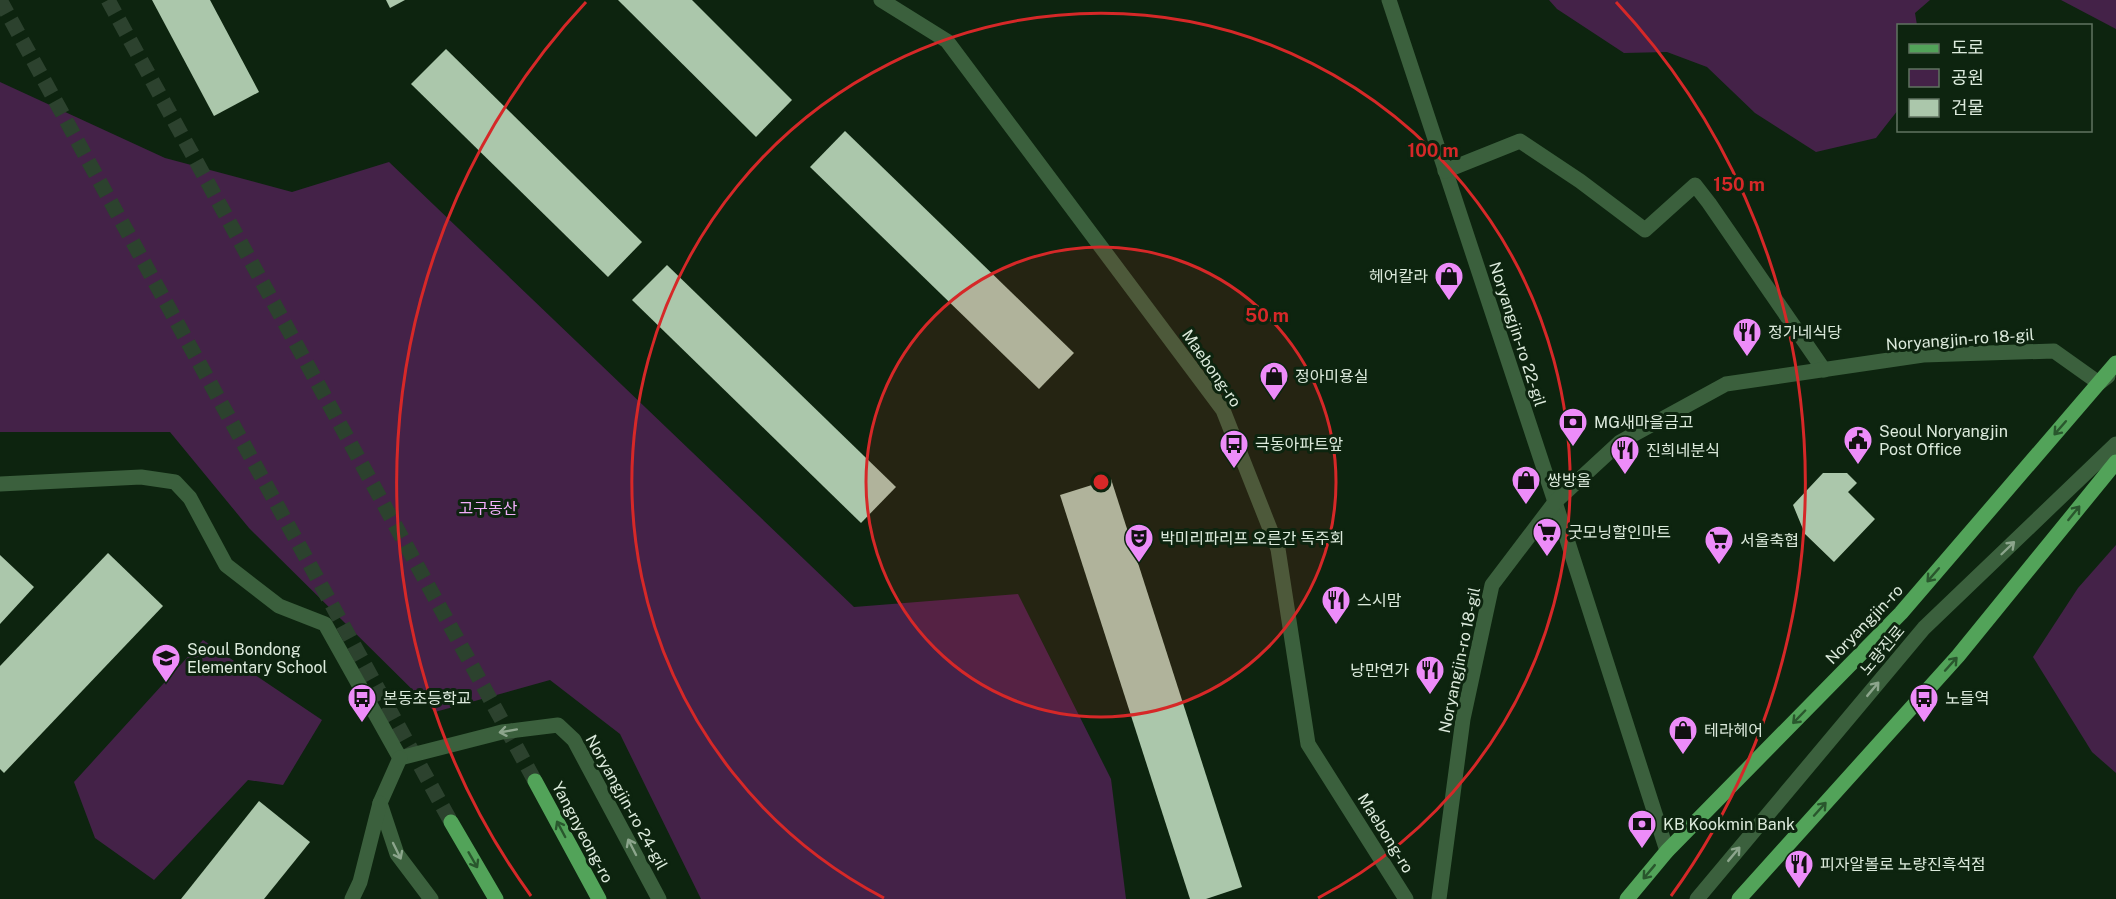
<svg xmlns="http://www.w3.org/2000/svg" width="2116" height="899" viewBox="0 0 2116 899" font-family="'Public Sans','Noto Sans KR',sans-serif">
	<rect width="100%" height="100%" fill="#0d240f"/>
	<g fill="#442248">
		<path d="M1549,0H1930L1915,13L1917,25L1898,26V110L1876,138L1816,152L1755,113L1707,67L1667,52L1624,53L1557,9Z"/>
		<path d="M2061,0H2116V29Z"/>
		<path d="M0,82L165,158L292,192L389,162L854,607L1018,594L1111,779L1126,899H701L620,734L550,680L435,712L249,528L170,432H0Z"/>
		<path d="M2116,545V773L2092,752L2033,657L2078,588Z"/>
		<path d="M203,640L322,720L283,785L248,780L154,880L95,838L74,782Z"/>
	</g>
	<g fill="#abc7ab">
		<path d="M152,0H210L259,92L214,116Z"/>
		<path d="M386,0H405L390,8Z"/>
		<path d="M618,0H692L792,100L756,137Z"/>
		<path d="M446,49L642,242L608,277L411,84Z"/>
		<path d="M845,131L1074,353L1039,389L810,167Z"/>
		<path d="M667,265L896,487L861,523L632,300Z"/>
		<path d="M1823,473H1847L1857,483L1848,492L1875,519L1834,562L1805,534L1793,505Z"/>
		<path d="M1111,479L1242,887L1206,899H1190L1060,495Z"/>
		<path d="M108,553L163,606L4,773L0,769V666Z"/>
		<path d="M0,555L34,587L0,624Z"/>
		<path d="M259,801L310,842L264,899H181Z"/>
	</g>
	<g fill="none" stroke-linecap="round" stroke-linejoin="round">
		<g stroke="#2c422e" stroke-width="15" stroke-dasharray="15 8" stroke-linecap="butt">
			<path d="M0,0L451,822"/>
			<path d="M108,0L535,781"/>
		</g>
		<g stroke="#3b603d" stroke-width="15">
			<path d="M881,0L947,41L1223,410L1278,549L1308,744L1406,899"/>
			<path d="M1389,0L1555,502L1667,851"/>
			<path d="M1445,171L1520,141L1580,181L1645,230L1695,185L1709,203L1824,370"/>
			<path d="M0,484L141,477L175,482L190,498L226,565L279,606L325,624L400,758"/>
			<path d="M400,758L502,732L558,725L574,740L659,899"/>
			<path d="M400,758L380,803L397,854L431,899"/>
			<path d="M352,899L360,882L380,803"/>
			<path d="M1439,899L1463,719L1492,585L1555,502L1620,442L1726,384L1923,355L2054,351L2099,383L2108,376"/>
			<path d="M1697,899L1924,628L2116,444"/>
		</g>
		<g stroke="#52a359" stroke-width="15">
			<path d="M535,781L599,899"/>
			<path d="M451,822L496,899"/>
			<path d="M1627,899L1667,851L1901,613L2116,363"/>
			<path d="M1739,899L1958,656L2116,462"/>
		</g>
	</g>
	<defs><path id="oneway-shaft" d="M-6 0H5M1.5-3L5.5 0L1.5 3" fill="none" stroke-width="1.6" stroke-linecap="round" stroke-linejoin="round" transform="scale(1.5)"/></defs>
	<g stroke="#29572d">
		<use href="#oneway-shaft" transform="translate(2060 428) rotate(131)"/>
		<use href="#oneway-shaft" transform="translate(2074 513) rotate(-51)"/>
		<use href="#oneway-shaft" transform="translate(1933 575) rotate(131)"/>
		<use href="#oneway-shaft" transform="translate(1951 664) rotate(-48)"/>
		<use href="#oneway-shaft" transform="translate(1799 717) rotate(134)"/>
		<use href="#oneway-shaft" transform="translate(1820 809) rotate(-48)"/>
		<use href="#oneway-shaft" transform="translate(561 829) rotate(-118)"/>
		<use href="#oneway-shaft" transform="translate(473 860) rotate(60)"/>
		<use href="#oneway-shaft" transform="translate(1649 872) rotate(130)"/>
	</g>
	<g stroke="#8ca58c">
		<use href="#oneway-shaft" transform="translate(2008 548) rotate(-44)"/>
		<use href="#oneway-shaft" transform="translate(1873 689) rotate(-50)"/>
		<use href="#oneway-shaft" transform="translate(508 731) rotate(170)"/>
		<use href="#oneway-shaft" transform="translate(632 847) rotate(-117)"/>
		<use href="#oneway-shaft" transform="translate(397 851) rotate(64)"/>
		<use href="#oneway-shaft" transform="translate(1734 854) rotate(-50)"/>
	</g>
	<circle cx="1101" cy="482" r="235" fill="#d62828" fill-opacity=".12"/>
	<g fill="none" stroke="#d62828" stroke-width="3">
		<circle cx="1101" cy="482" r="235"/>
		<path d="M884 898A469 469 0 1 1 1318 898"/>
		<path d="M531 896A704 704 0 0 1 586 2M1616 2A704 704 0 0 1 1671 896"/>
	</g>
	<defs>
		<g id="shop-pin" transform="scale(1.5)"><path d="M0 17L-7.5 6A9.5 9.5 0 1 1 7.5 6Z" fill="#ed8cf9" stroke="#0d240f"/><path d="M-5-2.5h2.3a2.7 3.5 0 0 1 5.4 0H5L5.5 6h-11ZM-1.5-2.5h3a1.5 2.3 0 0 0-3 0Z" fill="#111"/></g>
		<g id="restaurant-pin" transform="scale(1.5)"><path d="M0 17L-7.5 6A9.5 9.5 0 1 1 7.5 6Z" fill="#ed8cf9" stroke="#0d240f"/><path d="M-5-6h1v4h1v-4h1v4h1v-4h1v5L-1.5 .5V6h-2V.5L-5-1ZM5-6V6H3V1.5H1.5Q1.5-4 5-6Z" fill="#111"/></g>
		<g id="bank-pin" transform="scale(1.5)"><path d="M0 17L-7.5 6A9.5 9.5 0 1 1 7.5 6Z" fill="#ed8cf9" stroke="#0d240f"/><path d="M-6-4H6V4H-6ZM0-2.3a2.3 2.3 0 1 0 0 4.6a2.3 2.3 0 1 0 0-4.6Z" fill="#111"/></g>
		<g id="civic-pin" transform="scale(1.5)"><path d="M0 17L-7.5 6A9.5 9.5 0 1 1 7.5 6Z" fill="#ed8cf9" stroke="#0d240f"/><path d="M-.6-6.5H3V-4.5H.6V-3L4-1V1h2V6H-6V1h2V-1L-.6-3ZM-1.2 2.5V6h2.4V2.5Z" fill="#111"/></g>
		<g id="bus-pin" transform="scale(1.5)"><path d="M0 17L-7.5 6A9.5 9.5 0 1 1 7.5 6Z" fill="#ed8cf9" stroke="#0d240f"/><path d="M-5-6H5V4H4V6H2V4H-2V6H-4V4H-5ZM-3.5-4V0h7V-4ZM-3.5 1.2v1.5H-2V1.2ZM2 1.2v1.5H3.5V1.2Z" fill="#111"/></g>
		<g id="supermarket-pin" transform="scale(1.5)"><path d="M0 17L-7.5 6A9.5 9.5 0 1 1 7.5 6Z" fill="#ed8cf9" stroke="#0d240f"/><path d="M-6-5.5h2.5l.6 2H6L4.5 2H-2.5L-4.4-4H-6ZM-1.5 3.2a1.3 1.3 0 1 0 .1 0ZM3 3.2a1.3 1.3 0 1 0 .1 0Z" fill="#111"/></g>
		<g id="theatre-pin" transform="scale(1.5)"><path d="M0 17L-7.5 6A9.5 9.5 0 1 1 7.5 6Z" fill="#ed8cf9" stroke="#0d240f"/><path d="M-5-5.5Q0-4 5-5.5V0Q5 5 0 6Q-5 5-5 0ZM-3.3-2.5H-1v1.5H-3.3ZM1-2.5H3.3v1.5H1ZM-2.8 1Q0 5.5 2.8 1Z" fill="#111"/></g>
		<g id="school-pin" transform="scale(1.5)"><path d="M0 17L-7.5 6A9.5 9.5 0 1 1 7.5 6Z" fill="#ed8cf9" stroke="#0d240f"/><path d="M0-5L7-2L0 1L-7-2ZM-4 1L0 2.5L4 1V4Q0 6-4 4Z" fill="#111"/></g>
	</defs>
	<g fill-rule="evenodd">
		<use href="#shop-pin" x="1449" y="276"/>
		<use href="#restaurant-pin" x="1747" y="332"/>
		<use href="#shop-pin" x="1274" y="376"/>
		<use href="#bank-pin" x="1573" y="422"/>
		<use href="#civic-pin" x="1858" y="440"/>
		<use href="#bus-pin" x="1234" y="444"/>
		<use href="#restaurant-pin" x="1625" y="450"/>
		<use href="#shop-pin" x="1526" y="480"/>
		<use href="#supermarket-pin" x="1547" y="532"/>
		<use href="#theatre-pin" x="1139" y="538"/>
		<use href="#supermarket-pin" x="1719" y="540"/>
		<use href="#restaurant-pin" x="1336" y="600"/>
		<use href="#school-pin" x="166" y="658"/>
		<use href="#restaurant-pin" x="1430" y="670"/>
		<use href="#bus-pin" x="362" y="698"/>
		<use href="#bus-pin" x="1924" y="698"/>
		<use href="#shop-pin" x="1683" y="730"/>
		<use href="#bank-pin" x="1642" y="824"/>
		<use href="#restaurant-pin" x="1799" y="864"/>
	</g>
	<g text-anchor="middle" stroke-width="6" stroke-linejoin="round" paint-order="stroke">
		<g font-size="16" fill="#dceadc" stroke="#0d240f" text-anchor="start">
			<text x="1428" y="282" text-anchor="end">헤어칼라</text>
			<text x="1768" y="338">정가네식당</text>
			<text x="1295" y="382">정아미용실</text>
			<text x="1594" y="428">MG새마을금고</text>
			<text x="1879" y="437">Seoul Noryangjin<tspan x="1879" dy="18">Post Office</tspan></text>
			<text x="1255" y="450">극동아파트앞</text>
			<text x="1646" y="456">진희네분식</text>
			<text x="1547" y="486">쌍방울</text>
			<text x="1568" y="538">굿모닝할인마트</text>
			<text x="1160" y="544">박미리파리프 오른간 독주회</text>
			<text x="1740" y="546">서울축협</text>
			<text x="1357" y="606">스시맘</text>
			<text x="187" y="655">Seoul Bondong<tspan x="187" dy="18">Elementary School</tspan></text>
			<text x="1409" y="676" text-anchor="end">낭만연가</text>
			<text x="383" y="704">본동초등학교</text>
			<text x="1945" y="704">노들역</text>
			<text x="1704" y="736">테라헤어</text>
			<text x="1663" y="830">KB Kookmin Bank</text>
			<text x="1820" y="870">피자알볼로 노량진흑석점</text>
		</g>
		<g font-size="16" fill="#dceadc" stroke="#0d240f">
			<text transform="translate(1518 334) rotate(72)" y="6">Noryangjin-ro 22-gil</text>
			<text transform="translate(1960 339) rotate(-4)" y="6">Noryangjin-ro 18-gil</text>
			<text transform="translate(1212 368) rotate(55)" y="6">Maebong-ro</text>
			<text transform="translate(1864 624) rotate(-46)" y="6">Noryangjin-ro</text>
			<text transform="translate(1882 650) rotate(-50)" y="6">노량진로</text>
			<text transform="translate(1459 660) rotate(-78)" y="6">Noryangjin-ro 18-gil</text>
			<text transform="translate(627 802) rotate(61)" y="6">Noryangjin-ro 24-gil</text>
			<text transform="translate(583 832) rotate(62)" y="6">Yangnyeong-ro</text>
			<text transform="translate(1386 833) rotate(58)" y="6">Maebong-ro</text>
		</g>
		<g font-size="16" fill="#f3affb" stroke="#0d240f">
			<text x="488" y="514">고구동산</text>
		</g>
	</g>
	<circle cx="1101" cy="482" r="9" fill="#d62828" stroke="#0d240f" stroke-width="3"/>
	<g font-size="18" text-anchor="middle" font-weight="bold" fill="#d62828" stroke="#0d240f" stroke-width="6" stroke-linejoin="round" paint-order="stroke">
		<text x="1433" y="157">100 m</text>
		<text x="1739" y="191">150 m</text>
		<text x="1267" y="322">50 m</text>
	</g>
	<rect x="1897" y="24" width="195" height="108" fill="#0d240f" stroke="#607361" stroke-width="1.5"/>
	<rect x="1909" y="44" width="30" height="9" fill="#52a359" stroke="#607361" stroke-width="1.5"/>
	<text x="1951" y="54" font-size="18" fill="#dceadc">도로</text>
	<rect x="1909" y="69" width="30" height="18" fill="#442248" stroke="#607361" stroke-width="1.5"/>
	<text x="1951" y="84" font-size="18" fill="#dceadc">공원</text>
	<rect x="1909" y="99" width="30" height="18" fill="#abc7ab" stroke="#607361" stroke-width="1.5"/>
	<text x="1951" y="114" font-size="18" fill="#dceadc">건물</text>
</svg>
